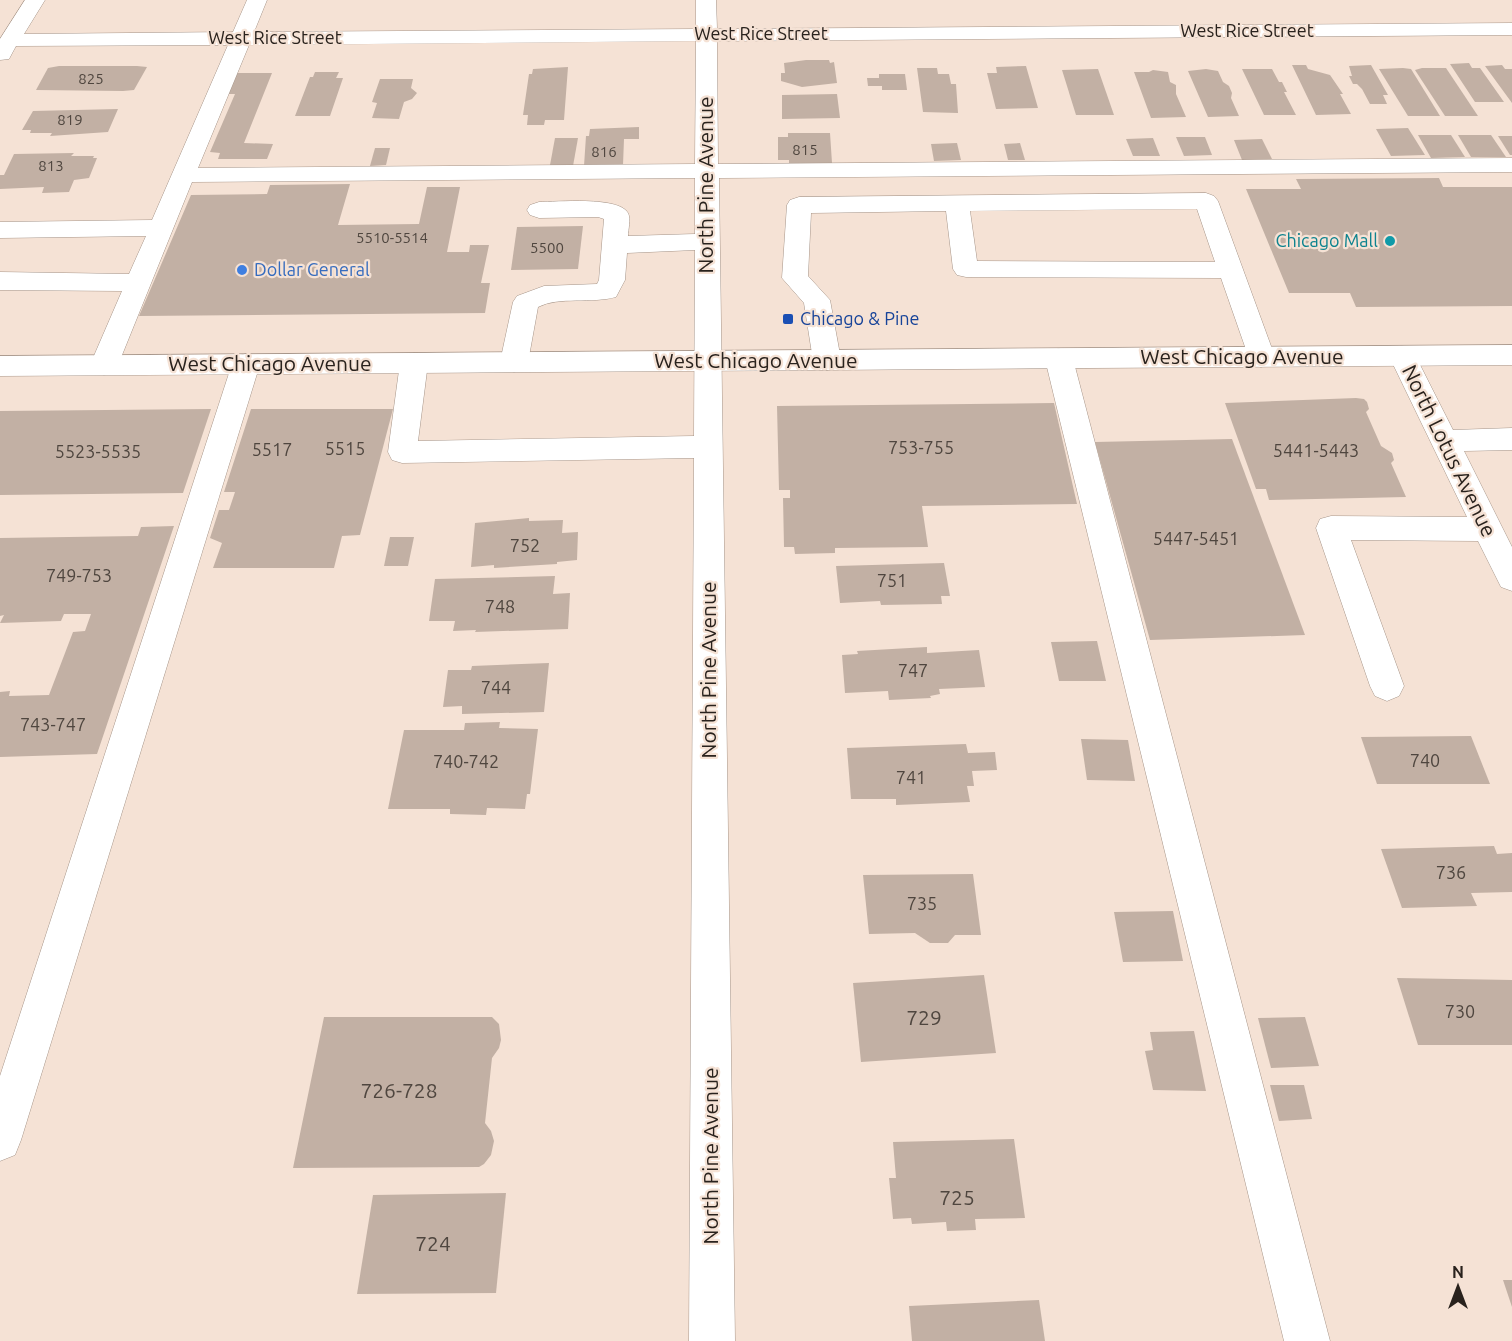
<svg xmlns="http://www.w3.org/2000/svg" width="1512" height="1341" viewBox="0 0 1512 1341" font-family="Ubuntu,sans-serif">
	<rect width="100%" height="100%" fill="#f5e2d5"/>
	<g fill="#c2b0a4">
		<path d="M806,60H829L830,63L834,62L837,83L802,87L781,81V73H785L784,63Z"/>
		<path d="M1469,63L1472,68H1480L1504,102H1475L1450,64Z"/>
		<path d="M1292,65H1306L1308,69L1330,75L1343,94H1340L1351,114L1316,115Z"/>
		<path d="M1371,65L1388,95H1383L1387,104H1370L1362,89L1357,84H1353L1349,76H1352L1349,66Z"/>
		<path d="M1502,65L1505,69H1512V103L1485,66Z"/>
		<path d="M59,66H137L147,67L134,90L123,91L36,90L48,68Z"/>
		<path d="M1026,66L1038,108L996,109L987,73H997L996,67Z"/>
		<path d="M568,67L564,120H545L544,125H527L528,115H523L529,74H532L533,69Z"/>
		<path d="M917,68H937L938,74H949L951,84H956L958,113L923,112Z"/>
		<path d="M1403,68L1411,69L1440,116H1408L1379,69Z"/>
		<path d="M1422,68H1446L1478,116H1445L1415,70Z"/>
		<path d="M1098,69L1114,115H1076L1062,70Z"/>
		<path d="M1206,69L1218,71L1223,82L1229,86L1232,93L1231,98L1239,116L1208,117L1188,71Z"/>
		<path d="M1242,69H1272L1279,82H1282L1287,92H1284L1296,115H1264Z"/>
		<path d="M1153,70L1168,72L1170,82L1176,85V94L1186,117L1151,118L1134,72H1149Z"/>
		<path d="M315,72H339L336,78H343L330,116H295L310,77H313Z"/>
		<path d="M232,73H272L244,143L273,144L267,159H218L220,153L210,152L235,94H223Z"/>
		<path d="M879,74H905L907,90H882V86H868L867,78H879Z"/>
		<path d="M380,79H413L411,88L417,93L412,99L404,102L399,119L372,118L377,103L372,102Z"/>
		<path d="M837,94L840,118L782,119V95Z"/>
		<path d="M118,109L108,132L50,136L52,133H30L31,130H22L33,111Z"/>
		<path d="M639,127V139H624L623,165L584,166L586,136H589L590,129Z"/>
		<path d="M1408,128L1425,155L1391,156L1376,129Z"/>
		<path d="M788,133H830L832,163H789V160H778V137H788Z"/>
		<path d="M1418,135H1451L1465,157L1431,158Z"/>
		<path d="M1458,135H1491L1506,157H1471Z"/>
		<path d="M1498,136H1512V155H1510Z"/>
		<path d="M1176,137H1205L1212,155L1184,156Z"/>
		<path d="M555,138H578L573,166L550,165Z"/>
		<path d="M1153,138L1160,156H1133L1126,139Z"/>
		<path d="M1262,139L1272,159L1242,160L1234,140Z"/>
		<path d="M957,143L961,160L934,161L931,144Z"/>
		<path d="M1020,143L1025,160H1008L1004,144Z"/>
		<path d="M375,148H390L386,165L370,166Z"/>
		<path d="M74,153L71,156H94L93,158H97L89,178L74,180L69,192L42,193L44,187L0,189V175H4L14,154Z"/>
		<path d="M1439,178L1443,187H1512V306L1356,307L1350,293H1289L1246,189H1301L1296,179Z"/>
		<path d="M350,184L338,225L419,224L427,187H460L447,252H469L470,245H489L481,283H490L485,313L139,316L191,195L267,194L270,185Z"/>
		<path d="M583,226L578,269L511,270L517,227Z"/>
		<path d="M1356,398L1364,399L1367,402L1369,409L1366,412L1381,446L1392,453L1394,460L1391,463L1406,497L1269,500L1266,489H1256L1225,403Z"/>
		<path d="M1054,403L1077,504L922,506L928,547L835,548V553L795,554L794,547H784L783,498H790V490H779L777,406Z"/>
		<path d="M211,409L183,493L0,495V411Z"/>
		<path d="M251,409H393L360,535L342,536L334,568H213L222,543L210,538L219,510H229L235,492H224Z"/>
		<path d="M1232,439L1305,635L1150,640L1095,442Z"/>
		<path d="M529,518V521L563,520L562,533L578,532L577,560L557,562V564L494,568V565L471,567L475,523Z"/>
		<path d="M174,526L97,754L0,757V692L10,691L9,696L49,695L73,632L85,631L91,614H64L61,621L0,623L4,615L0,616V538L138,536L141,527Z"/>
		<path d="M390,537H414L408,566H384Z"/>
		<path d="M944,563L950,596H941L942,604L881,605L880,601L840,603L836,566Z"/>
		<path d="M555,576L553,594L570,593L568,629L475,632L476,630L453,631L455,621H429L435,579Z"/>
		<path d="M1097,641L1106,681H1059L1051,642Z"/>
		<path d="M927,647V653L979,650L985,687L939,689L940,694L930,696L931,698L889,700L888,691L845,693L842,655L858,654L857,651Z"/>
		<path d="M549,663L544,712L462,714V706L443,707L448,670H471L472,666Z"/>
		<path d="M500,722L499,728L538,729L530,794H527L525,809L487,808L486,815L450,814V809H388L404,730H464L465,723Z"/>
		<path d="M1471,736L1490,784H1377L1361,737Z"/>
		<path d="M1081,739L1128,740L1135,781L1087,780Z"/>
		<path d="M966,744L968,753L995,752L997,770L972,771L974,786H967L970,802L896,805V799H851L847,748Z"/>
		<path d="M1494,846L1497,854L1512,853V892L1471,893L1477,906L1402,908L1381,849Z"/>
		<path d="M973,874L981,935H955L948,943H930L915,933L869,934L863,875Z"/>
		<path d="M1173,911L1183,961L1123,962L1114,912Z"/>
		<path d="M984,975L996,1053L861,1062L853,983Z"/>
		<path d="M1397,978L1512,980V1045H1418Z"/>
		<path d="M324,1017H492L499,1024L501,1040L499,1048L492,1058L485,1123L491,1131L494,1141L491,1155L484,1164L479,1167L293,1168Z"/>
		<path d="M1305,1017L1319,1066L1271,1068L1258,1018Z"/>
		<path d="M1194,1031L1206,1091L1153,1090L1145,1051L1153,1050L1150,1032Z"/>
		<path d="M1270,1085H1304L1312,1119L1279,1121Z"/>
		<path d="M1014,1139L1025,1218L975,1219L976,1230L947,1231L946,1222L912,1224L911,1218L893,1219L889,1178H896L893,1142Z"/>
		<path d="M506,1193L496,1293L357,1294L373,1195Z"/>
		<path d="M1503,1280H1512V1307Z"/>
		<path d="M1039,1300L1045,1341H912L909,1306Z"/>
	</g>
	<g fill="none" stroke-linecap="round" stroke-linejoin="round">
		<g stroke="#a69589" stroke-width="1">
			<g id="minor">
				<path d="M25,0H45L24,34L233,32L247,0H267L254,32L696,29V0H716L717,29L1512,23V35L717,41L718,164L1512,158V172L719,178L735,1341H689L694,458L402,463L392,460L388,452L400,363L404,356L414,353L424,356L428,363L418,441L694,436L695,250L627,253L625,280L616,297C592,304 559,296 538,307L528,362L524,369L514,372L504,369L500,362L513,302L517,296L544,286L597,284L599,280L604,219L598,217L539,218L530,215L527,210L530,205L539,202C556,202 619,196 628,213C631,219 628,230 628,236L695,234V178L192,182L118,365L114,372L104,375L94,372L90,365L122,291L0,290V272L129,274L146,236L0,238V222L152,220L228,45L16,46L9,59L0,60V39ZM696,41L695,164L198,168L249,45Z"/>
				<path d="M1206,193L1214,196L1218,201L1275,357L1271,364L1261,367L1251,364L1221,278L966,277L957,275L953,269L946,211L811,213L808,276L830,300L841,360L837,367L827,370L817,367L813,360L804,303L782,278L787,205L790,200L799,197ZM1197,209L1215,262L977,261L970,211Z"/>
				<path d="M1402,346L1412,349L1453,430L1512,428V450L1464,451L1512,547V591L1501,587L1478,541L1351,540L1404,686L1399,696L1387,701L1375,696L1370,686L1316,528L1320,519L1331,516L1467,517L1389,356L1392,349Z"/>
				<path d="M1059,349L1069,352L1073,359L1330,1341H1284L1045,359L1049,352Z"/>
				<path d="M246,354L256,357L260,364L21,1140L15,1155L0,1161V1076L232,364L236,357Z"/>
			</g>
		</g>
		<g stroke="#a69589" stroke-width="1">
			<path id="major" d="M1512,345V365L0,376V356Z"/>
		</g>
		<use href="#minor" fill="#fff" fill-rule="evenodd"/>
		<use href="#major" fill="#fff" fill-rule="evenodd"/>
	</g>
	<circle fill="#0f9aa8" stroke="#f5e2d5" stroke-width="2" cx="1390" cy="241" r="6"/>
	<circle fill="#3f7fe0" stroke="#f5e2d5" stroke-width="2" cx="242" cy="270" r="6"/>
	<rect fill="#1a4fb4" stroke="#f5e2d5" stroke-width="2" x="782" y="313" width="12" height="12" rx="3"/>
	<g text-anchor="middle" stroke-width="4.5" stroke-linejoin="round" paint-order="stroke">
		<g font-size="15" fill="#4f463f">
			<text x="91" y="84">825</text>
			<text x="70" y="125">819</text>
			<text x="805" y="155">815</text>
			<text x="604" y="157">816</text>
			<text x="51" y="171">813</text>
			<text x="392" y="243">5510-5514</text>
			<text x="547" y="253">5500</text>
		</g>
		<g font-size="18" fill="#29221d" stroke="#f5e2d5">
			<text x="1247" y="37">West Rice Street</text>
			<text x="761" y="40">West Rice Street</text>
			<text x="275" y="44">West Rice Street</text>
		</g>
		<g font-size="18" fill="#0d838f" stroke="#f5e2d5" text-anchor="end">
			<text x="1378" y="247">Chicago Mall</text>
		</g>
		<g font-size="18" fill="#366cbe" stroke="#f5e2d5" text-anchor="start">
			<text x="254" y="276">Dollar General</text>
		</g>
		<g font-size="18" fill="#164399" stroke="#f5e2d5" text-anchor="start">
			<text x="800" y="325">Chicago &amp; Pine</text>
		</g>
		<g font-size="18" fill="#4f463f">
			<text x="921" y="454">753-755</text>
			<text x="345" y="455">5515</text>
			<text x="272" y="456">5517</text>
			<text x="1316" y="457">5441-5443</text>
			<text x="98" y="458">5523-5535</text>
			<text x="1196" y="545">5447-5451</text>
			<text x="525" y="552">752</text>
			<text x="79" y="582">749-753</text>
			<text x="892" y="587">751</text>
			<text x="500" y="613">748</text>
			<text x="913" y="677">747</text>
			<text x="496" y="694">744</text>
			<text x="53" y="731">743-747</text>
			<text x="1425" y="767">740</text>
			<text x="466" y="768">740-742</text>
			<text x="911" y="784">741</text>
			<text x="1451" y="879">736</text>
			<text x="922" y="910">735</text>
			<text x="1460" y="1018">730</text>
		</g>
		<g font-size="21" fill="#29221d" stroke="#f5e2d5">
			<text transform="translate(706 185) rotate(-90)" y="7">North Pine Avenue</text>
			<text x="1242" y="364">West Chicago Avenue</text>
			<text x="756" y="368">West Chicago Avenue</text>
			<text x="270" y="371">West Chicago Avenue</text>
			<text transform="translate(1449 451) rotate(64)" y="7">North Lotus Avenue</text>
			<text transform="translate(709 670) rotate(-90)" y="7">North Pine Avenue</text>
			<text transform="translate(711 1156) rotate(-90)" y="7">North Pine Avenue</text>
		</g>
		<g font-size="21" fill="#4f463f">
			<text x="924" y="1025">729</text>
			<text x="399" y="1098">726-728</text>
			<text x="957" y="1205">725</text>
			<text x="433" y="1251">724</text>
		</g>
	</g>
	<g transform="translate(1458 1287)" stroke="#f5e2d5" stroke-width="4.5" paint-order="stroke">
	<path d="M0-4.5L10 22L0 15L-10 22Z" fill="#29221d"/>
	<text y="-9" font-size="16" font-weight="bold" text-anchor="middle" fill="#29221d">N</text>
	</g>
</svg>
